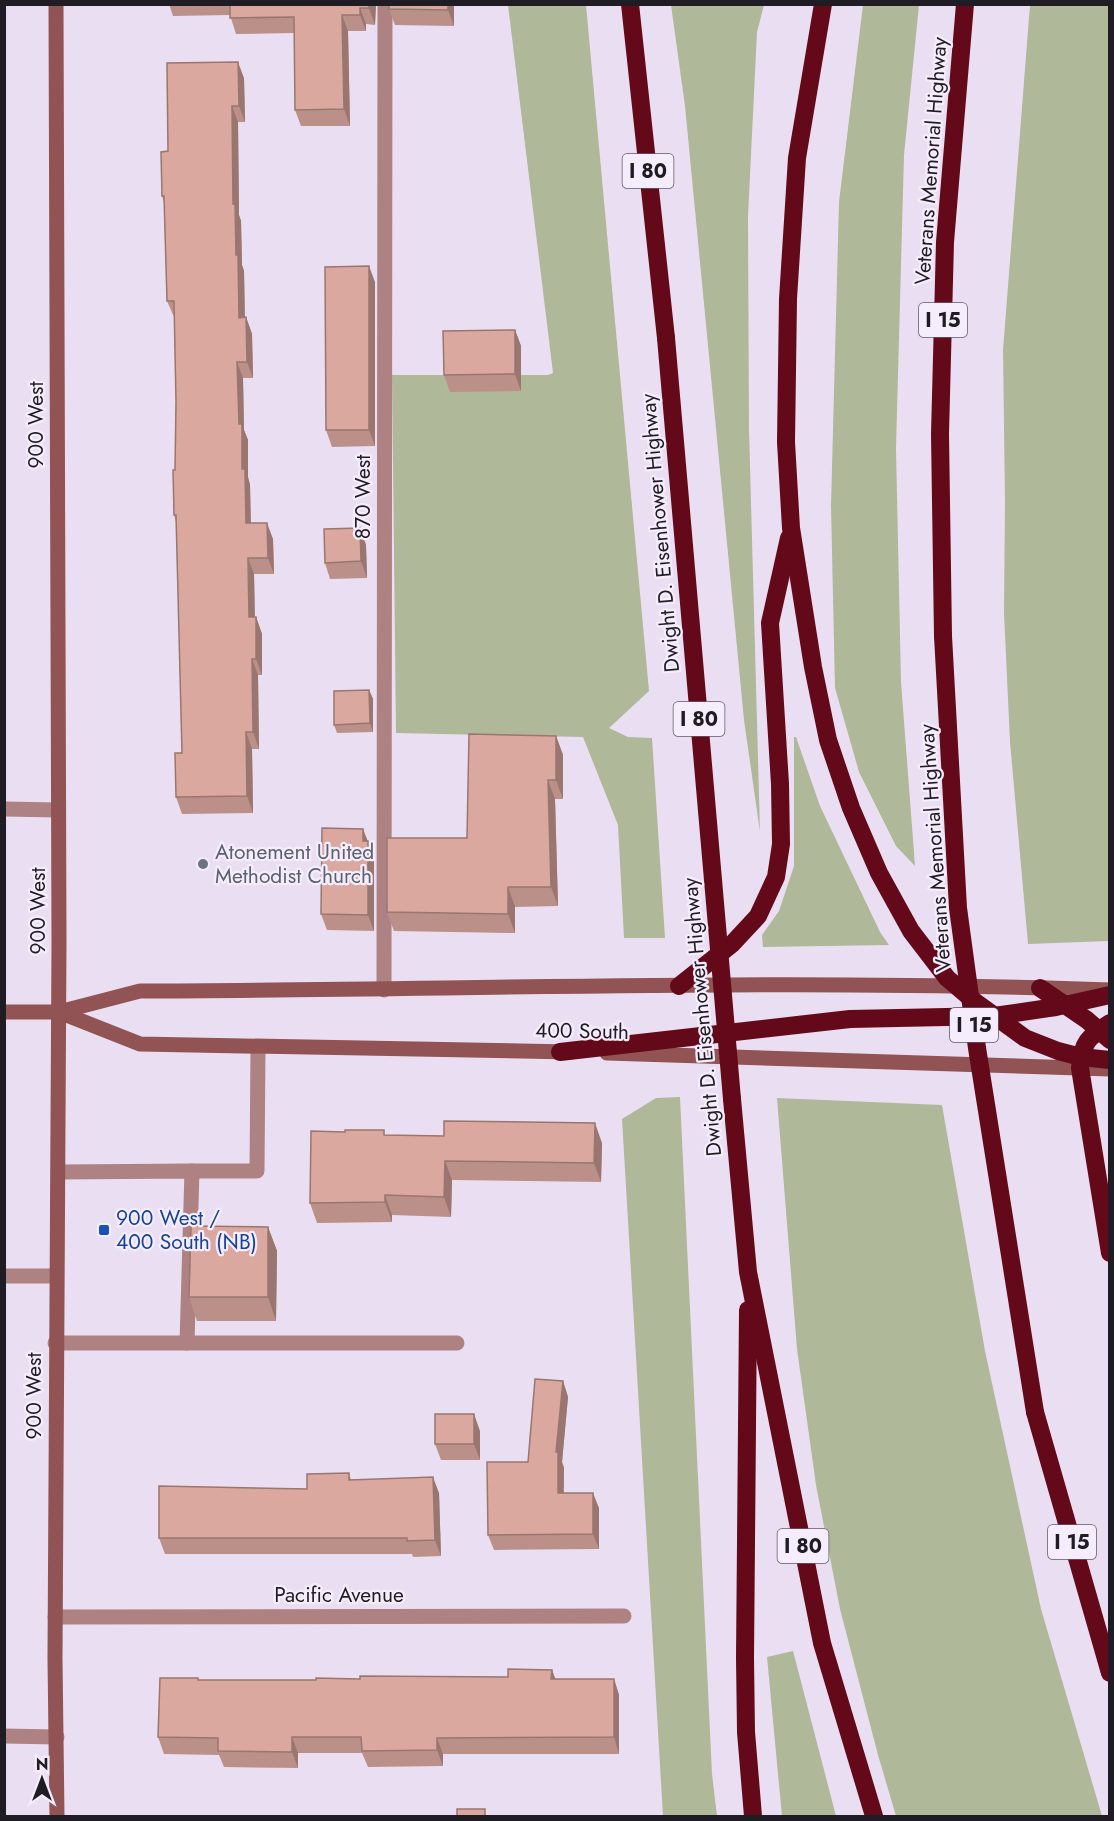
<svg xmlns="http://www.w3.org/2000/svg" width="1114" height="1821" viewBox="0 0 1114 1821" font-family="Jost,sans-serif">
	<rect width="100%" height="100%" fill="#eadff2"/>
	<g fill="#afb898">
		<path d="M508,5H586L649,691L609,728L628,737L652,738L665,938H624L618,825L583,737L396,733L392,375H548L553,373Z"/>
		<path d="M671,5H764L757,32L748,216L749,429L760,832L744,720L685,106Z"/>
		<path d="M863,5H919L904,155L896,448L901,682L915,866L896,846L859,772L835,688L831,506L839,202Z"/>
		<path d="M1030,5H1109V941L1028,944L1010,742L1004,613L1005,501L1003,350Z"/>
		<path d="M794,737H796L820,806L880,932L889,945L763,947L762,935L779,911L794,866Z"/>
		<path d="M680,1097L712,1774L717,1816H663L622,1119L656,1098Z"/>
		<path d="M777,1098L942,1105L985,1351L1041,1609L1102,1816H896L878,1755L840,1609L816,1485L797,1349Z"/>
		<path d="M793,1651L836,1816H782L767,1657Z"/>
	</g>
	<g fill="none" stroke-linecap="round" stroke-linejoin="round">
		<g stroke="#ae8282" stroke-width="15">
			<path d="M4,809L58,810"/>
			<path d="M384,990L385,4"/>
			<path d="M192,1171H257L258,1047"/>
			<path d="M59,1172L192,1171L187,1343"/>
			<path d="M4,1276H56"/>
			<path d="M55,1343H457"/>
			<path d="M4,1736L57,1737"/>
		</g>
		<path stroke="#ae8282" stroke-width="15" d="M55,1617L624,1616"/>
		<g stroke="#915354" stroke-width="15">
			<path d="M56,4L59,943L55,1659L57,1816"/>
			<path d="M4,1012H59L140,991C463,990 787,978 1110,990"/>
			<path d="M59,1012L140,1044L571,1052"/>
			<path d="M607,1053L1110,1069"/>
		</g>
		<g stroke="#640919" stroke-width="18">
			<path d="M630,4L666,338"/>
			<path d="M823,4L797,158L788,299L786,442L791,528L813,667L828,740L851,808L879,873L911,931L947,978L974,1001L1025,1038L1058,1051L1081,1057L1110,1060"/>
			<path d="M943,636L940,434L945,242L965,4"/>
			<path d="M679,986L732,944L758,916L776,877L781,844L780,784L770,623L789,538"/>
			<path d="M1040,988L1087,1020L1110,1040"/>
			<path d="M1110,1023C1089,1037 1082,1041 1080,1068L1110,1253"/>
			<path d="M560,1052L850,1019L994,1016L1056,1007L1110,995"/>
			<path d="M732,1099L748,1272L822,1643L874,1816"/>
			<path d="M748,1310L745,1658L746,1732L753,1816"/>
			<path d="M1035,1412L1110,1673"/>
		</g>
		<g stroke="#640919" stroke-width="18">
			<path d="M666,338L732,1099"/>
			<path d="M943,636L958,908L977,1048L1035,1412"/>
		</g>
	</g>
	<g fill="#bb9089">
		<path d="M169,4H376L375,25L366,24V31H348L350,126H301L295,110L294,33L236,34L230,15L173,16Z"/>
		<path d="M389,4H454V26L395,25L389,9Z"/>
		<path d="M244,78L245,122H238L239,215L241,221L242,265L244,271L245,318L246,317L252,334L253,378H243L244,430L248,440V477L250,485L251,523L273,539L274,574H254L255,617H256L262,634V675H258L259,749H252L253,813L182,814L176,797L182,753L176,522L174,515L176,402L174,317L167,301L164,202L162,196L168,151Z"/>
		<path d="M375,282V446L332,447L326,430Z"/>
		<path d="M515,330L521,346V391L450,392L444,375Z"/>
		<path d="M360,528L366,545L367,578L330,579L325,563Z"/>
		<path d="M369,690L373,699V732L337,733L334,725Z"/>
		<path d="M556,736L563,755V799H555L558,906L515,907V933L394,931L387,912L467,838Z"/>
		<path d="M363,829L374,858V931L327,930L321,914Z"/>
		<path d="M386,1135L602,1143L601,1182L452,1180L451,1217L392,1215V1222L317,1223L310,1203Z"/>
		<path d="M268,1227L277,1251L276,1321H197L189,1297Z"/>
		<path d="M563,1381L568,1397L562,1462L564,1468V1493L599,1508V1549L494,1550L488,1535L528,1462Z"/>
		<path d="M480,1431V1460H441L435,1444Z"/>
		<path d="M349,1473L351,1480L439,1493L441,1556L413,1557L412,1554H165L159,1538L307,1489Z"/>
		<path d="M552,1670L555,1679H614L619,1695V1754H443V1766L368,1767L362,1753H298V1768L224,1767L219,1755L164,1754L158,1737L199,1680H316L508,1677Z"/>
	</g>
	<g fill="#99766f">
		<path d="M369,4H376L375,25L369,8Z"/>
		<path d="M448,4H454V26L448,10Z"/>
		<path d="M360,8L366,24V31L360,15Z"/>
		<path d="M342,15L348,31L350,126L344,109Z"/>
		<path d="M238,62L244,78L245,122L239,106Z"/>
		<path d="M232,106L238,122L239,215L241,221L242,265L244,271L245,334L239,318L233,204Z"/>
		<path d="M369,266L375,282V446L369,430Z"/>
		<path d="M246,317L252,334L253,378L247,362Z"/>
		<path d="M515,330L521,346V391L515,374Z"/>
		<path d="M237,362L243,378L244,430L248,440V477L250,485L251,540L246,523L239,424Z"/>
		<path d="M267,523L273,539L274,574L268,558Z"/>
		<path d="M360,528L366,545L367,578L361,561Z"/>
		<path d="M248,558L254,574L255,634L249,617Z"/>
		<path d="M256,617L262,634V675L256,659Z"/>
		<path d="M252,659L258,675L259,749L253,732Z"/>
		<path d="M369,690L373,699V732L370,723Z"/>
		<path d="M246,732L252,749L253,813L247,796Z"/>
		<path d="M556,736L563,755V799L556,780Z"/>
		<path d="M548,780L555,799L558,906L551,887Z"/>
		<path d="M363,829L374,858V931L368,915L363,841Z"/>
		<path d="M508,887L515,907V933L508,914Z"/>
		<path d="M595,1123L602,1143L601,1182L594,1163Z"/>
		<path d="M445,1161L452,1180L451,1217L444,1197Z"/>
		<path d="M385,1195L392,1215V1222L385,1202Z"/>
		<path d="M268,1227L277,1251L276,1321L268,1297Z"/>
		<path d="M563,1381L568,1397L562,1462L564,1468L563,1508L558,1493L556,1452Z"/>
		<path d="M474,1414L480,1431V1460L474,1444Z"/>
		<path d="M433,1477L439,1493L441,1556L435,1540Z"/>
		<path d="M593,1493L599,1508V1549L593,1534Z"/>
		<path d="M552,1670L558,1686L551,1679Z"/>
		<path d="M614,1679L619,1695V1754L614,1737Z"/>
		<path d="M292,1737L298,1753V1768L292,1752Z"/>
		<path d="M437,1738L443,1754V1766L437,1750Z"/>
	</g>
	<g fill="#daa89f" stroke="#99766f" stroke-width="1.5">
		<path d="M230,4H369V8H360V15H342L344,109L295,110L294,17L230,18Z"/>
		<path d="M389,4H448V10L389,9Z"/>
		<path d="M238,62L239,106H232L233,204H235L236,255H238L239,318L246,317L247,362H237L239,424H242V469H245L246,523H267L268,558H248L249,617H256V659H252L253,732H246L247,796L176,797L175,753H182L176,515H174L173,470H175L176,402L174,301H167L164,196H162L161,152L168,151L167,63Z"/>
		<path d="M369,266V430H326L325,267Z"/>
		<path d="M515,330V374L444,375L443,331Z"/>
		<path d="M360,528L361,561L325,563L324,529Z"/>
		<path d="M369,690L370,723L334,725V691Z"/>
		<path d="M469,734L556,736V780H548L551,887H508V914L387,912V838H467Z"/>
		<path d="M322,828L363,829V841H368V915L321,914Z"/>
		<path d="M444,1121L595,1123L594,1163L445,1161L444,1197L385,1195V1202L310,1203L311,1131L345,1132V1130H384V1135L444,1136Z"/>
		<path d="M191,1226L268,1227V1297H189Z"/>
		<path d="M535,1379L563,1381L556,1452H558V1493H593V1534L488,1535L487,1462H528Z"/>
		<rect x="435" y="1414" width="39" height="30"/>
		<path d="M349,1473V1480L433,1477L435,1540L407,1541V1538H159V1486L307,1489V1474Z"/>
		<path d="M508,1669L552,1670L551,1679H614V1737L437,1738V1750L362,1751L361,1737H292V1752L218,1751V1738L158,1737L160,1678H198V1680H316V1678L360,1679V1676L508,1677Z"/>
		<rect x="457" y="1809" width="28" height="7"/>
	</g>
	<circle fill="#6b7280" stroke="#f6edfc" stroke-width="2" cx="203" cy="864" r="6"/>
	<rect fill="#1a4fb4" stroke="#f6edfc" stroke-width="2" x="98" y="1224" width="12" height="12" rx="3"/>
	<g text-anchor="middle" stroke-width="4.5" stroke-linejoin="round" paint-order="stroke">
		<g fill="#f6edfc" stroke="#605b64" stroke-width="1.5">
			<rect x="622.5" y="154" width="51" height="34" rx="4.5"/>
			<rect x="919" y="303" width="48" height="34" rx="4.5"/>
			<rect x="673.5" y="702" width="51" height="34" rx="4.5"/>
			<rect x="950" y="1008" width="48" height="34" rx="4.5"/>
			<rect x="1048" y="1525" width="48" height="34" rx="4.5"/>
			<rect x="777.5" y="1529" width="51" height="34" rx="4.5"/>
		</g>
		<g font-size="20" font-weight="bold" fill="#201c23">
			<text x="648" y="178">I 80</text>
			<text x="943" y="327">I 15</text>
			<text x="699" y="726">I 80</text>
			<text x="974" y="1032">I 15</text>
			<text x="1072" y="1549">I 15</text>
			<text x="803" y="1553">I 80</text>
		</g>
		<g font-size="21" fill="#201c23" stroke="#f6edfc">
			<text transform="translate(931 161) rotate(-86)" y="7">Veterans Memorial Highway</text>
			<text transform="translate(36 425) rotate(-90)" y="7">900 West</text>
			<text transform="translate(363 497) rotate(-90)" y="7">870 West</text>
			<text transform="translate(660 533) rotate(-95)" y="7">Dwight D. Eisenhower Highway</text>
			<text transform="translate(935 848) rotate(-94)" y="7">Veterans Memorial Highway</text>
			<text transform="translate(38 911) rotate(-90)" y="7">900 West</text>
			<text transform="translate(702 1017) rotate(-95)" y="7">Dwight D. Eisenhower Highway</text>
			<text transform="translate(582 1031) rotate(1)" y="7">400 South</text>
			<text transform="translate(34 1396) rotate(-90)" y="7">900 West</text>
			<text x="339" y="1602">Pacific Avenue</text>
		</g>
		<g font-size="21" fill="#5b616d" stroke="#f6edfc" text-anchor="start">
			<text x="215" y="859">Atonement United<tspan x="215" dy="24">Methodist Church</tspan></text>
		</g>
		<g font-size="21" fill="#164399" stroke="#f6edfc" text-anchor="start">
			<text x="116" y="1225">900 West /<tspan x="116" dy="24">400 South (NB)</tspan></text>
		</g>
	</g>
	<rect width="1114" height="1821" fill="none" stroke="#201c23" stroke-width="12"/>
	<g transform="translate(42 1779)" stroke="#f6edfc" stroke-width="4.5" paint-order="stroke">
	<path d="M0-4.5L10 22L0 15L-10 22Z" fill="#201c23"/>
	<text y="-9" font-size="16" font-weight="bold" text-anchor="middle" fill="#201c23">N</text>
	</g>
</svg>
